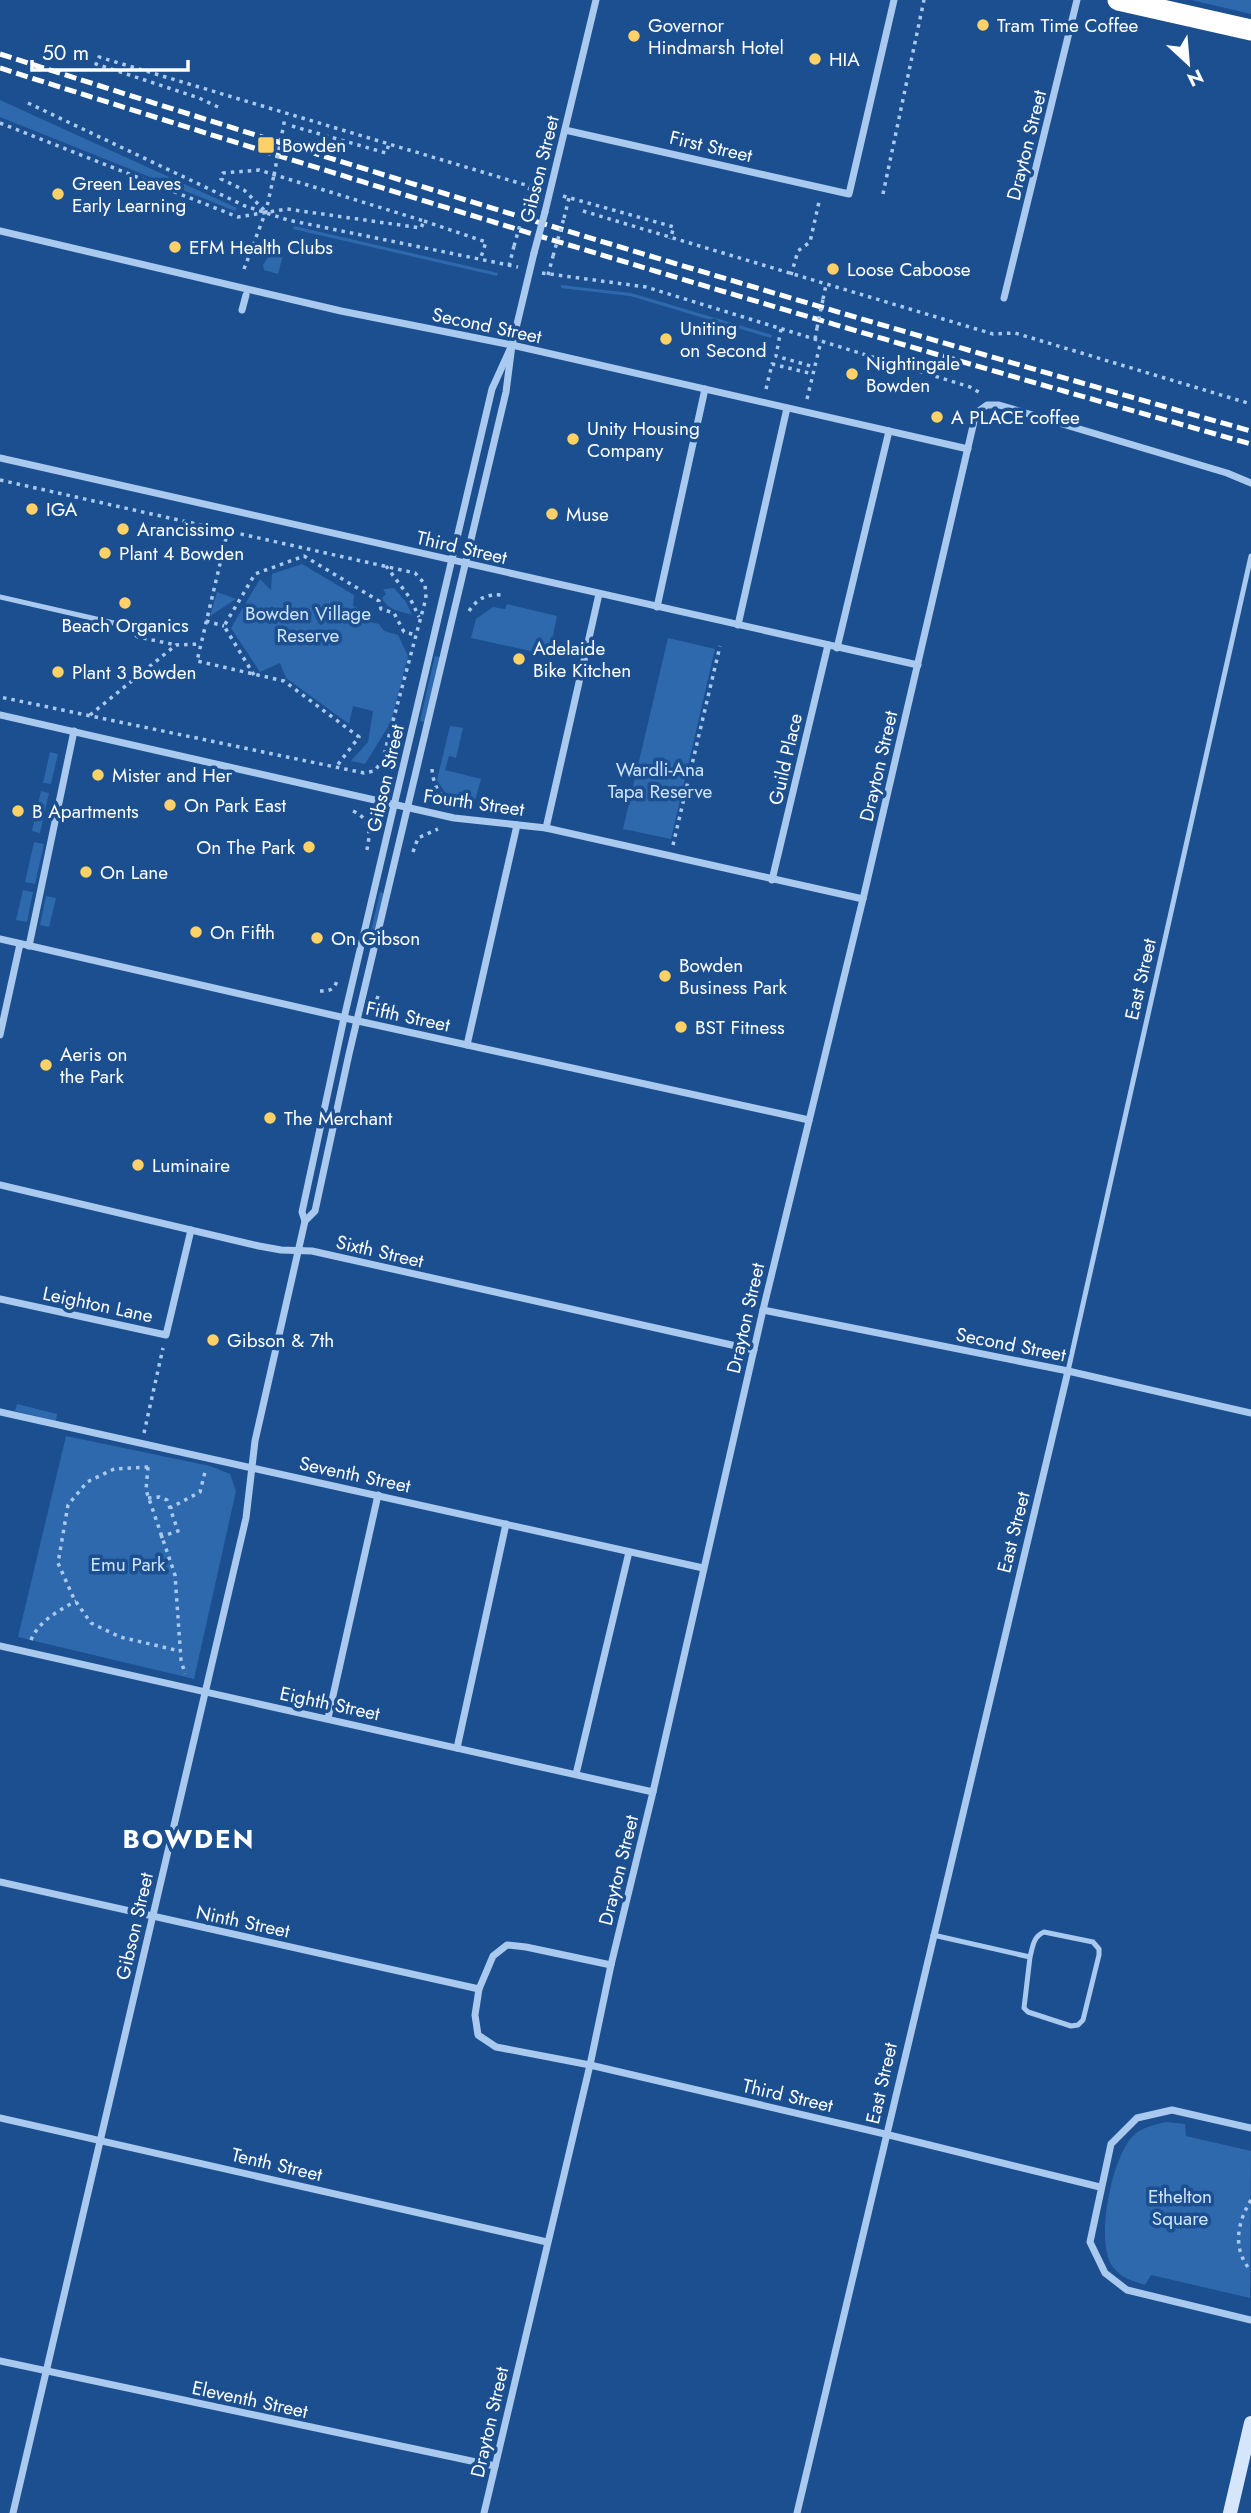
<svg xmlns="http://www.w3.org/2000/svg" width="1251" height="2513" viewBox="0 0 1251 2513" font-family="Jost,sans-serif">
	<rect width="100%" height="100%" fill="#1b4f8f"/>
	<g fill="#2e69ad">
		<path d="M1191,0H1251V14Z"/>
		<path d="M0,100L237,208L235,211L0,117Z"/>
		<path d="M294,226L498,273L497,276L293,229Z"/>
		<path d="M271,253L283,255L278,274L264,270L263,265Z"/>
		<path d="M561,285L631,293L772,335L771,338L630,296L561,288Z"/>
		<path d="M302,564L354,595L353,606L361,609V620L379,624L384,631L398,635L408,656L391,722L365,764L351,761L368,742L373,711L353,706L349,724L286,678L280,663L260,672L231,628L260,579L271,590L272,574Z"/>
		<path d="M394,588L406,602L412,615C400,611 387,610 382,598L386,594L383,589Z"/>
		<path d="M217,592L236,599L210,616Z"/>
		<path d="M507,604L557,616L549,655L471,638L476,619L493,607L505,609Z"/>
		<path d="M668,638L715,649L671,839L623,829Z"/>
		<path d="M435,656L440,657L424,722L420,721Z"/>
		<path d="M450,726L463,728L456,758L449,756L445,770L481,779L474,804L448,797L437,780Z"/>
		<path d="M50,752L58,754L51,784L43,783Z"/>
		<path d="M41,791L49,793L40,833L32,831Z"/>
		<path d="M34,842L44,844L35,884L25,882Z"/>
		<path d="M23,890L33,892L27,922L16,920Z"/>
		<path d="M380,892L385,894L372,949L367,947Z"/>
		<path d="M46,896L56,898L49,927L40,925Z"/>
		<path d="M17,1404L57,1414L56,1421L15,1411Z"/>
		<path d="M66,1436L210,1466L230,1474L236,1491L194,1679L18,1637Z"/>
		<path d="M1166,2122L1185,2124L1186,2136L1251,2151L1250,2298L1151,2275L1145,2285C1133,2281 1121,2278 1113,2267C1094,2243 1112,2158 1132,2137C1142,2127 1153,2125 1166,2122Z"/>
	</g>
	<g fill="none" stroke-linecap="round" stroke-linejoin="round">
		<g stroke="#a9c9ee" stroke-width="3.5" stroke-dasharray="3.5 5" stroke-linecap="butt">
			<path d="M28,103L245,206L288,220L518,267"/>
			<path d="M218,107L199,98L96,64L99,57L539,189"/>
			<path d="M0,123L238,217L287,209L421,228L424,221L259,170L223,173L221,179L244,190L264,210"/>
			<path d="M292,126L386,153L389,144"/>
			<path d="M883,194L924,0"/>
			<path d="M563,196L674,227L670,239"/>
			<path d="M525,207L530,187"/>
			<path d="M583,211L993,334L1015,333L1251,404"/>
			<path d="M564,218L569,198"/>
			<path d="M424,221L486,242L480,260"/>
			<path d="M509,266L514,246"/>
			<path d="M244,269L266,211L274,175"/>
			<path d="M542,273L646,287L970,387L982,394"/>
			<path d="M548,275L553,256"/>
			<path d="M791,275L798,251L810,242L819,202"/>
			<path d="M823,299L826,285"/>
			<path d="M781,329L776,356L814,367"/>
			<path d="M815,339L817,328"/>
			<path d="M766,389L772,364L813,374"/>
			<path d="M807,399L821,341"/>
			<path d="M0,480L415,573L425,584L426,598L382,762L374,771L364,773L0,697"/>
			<path d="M228,530L197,661L284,681L359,737L336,767"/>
			<path d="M386,566L410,598L419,617"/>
			<path d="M469,611C478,598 486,594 502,595"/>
			<path d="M206,621L224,626"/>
			<path d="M128,631L138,637L176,645"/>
			<path d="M254,675L224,626L255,574L304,556L379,601L381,609L394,613L404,632L416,635"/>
			<path d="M90,715L176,645L200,644"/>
			<path d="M432,769C433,783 438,796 452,802"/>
			<path d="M353,811C373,820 370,836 366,854"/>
			<path d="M673,845L720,646"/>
			<path d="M413,852L418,838L438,829"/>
			<path d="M320,991C329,991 334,990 337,981"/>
			<path d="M378,996L377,999L382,1005L392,1007L391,1016"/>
			<path d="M144,1433L163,1348"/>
			<path d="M148,1467L114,1469L87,1482L68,1505L58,1563L74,1599L91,1623L120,1637L180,1651"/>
			<path d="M148,1467L146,1490L175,1575L181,1660L185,1674"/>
			<path d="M148,1498L159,1497L167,1500L170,1508"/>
			<path d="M160,1537L178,1531L170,1508L200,1492L205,1472"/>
			<path d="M31,1640C39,1621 58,1611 76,1601"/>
			<path d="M1251,2200C1237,2223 1232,2249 1251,2271"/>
		</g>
		<g stroke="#a9c9ee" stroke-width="5">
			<path d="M0,597L118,624"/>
			<path d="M1068,1371L1251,556"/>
			<path d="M933,1935L1030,1957C1033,1946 1033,1937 1044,1932L1093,1942L1099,1949V1955L1083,2020L1078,2025L1071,2026L1028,2012L1024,2008L1030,1957"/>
		</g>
		<g stroke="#a9c9ee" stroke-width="7">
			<path d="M565,130L849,194L894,0"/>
			<path d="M545,212L596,0"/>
			<path d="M0,231L341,311L512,345L968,449"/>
			<path d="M1004,298L1077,0"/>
			<path d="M242,310L246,295"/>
			<path d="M0,458L918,665"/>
			<path d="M657,607L705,389"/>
			<path d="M738,625L787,408"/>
			<path d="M837,648L889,431"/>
			<path d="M0,715L454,818L546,828L863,899"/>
			<path d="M546,828L599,594"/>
			<path d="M772,880L828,645"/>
			<path d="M0,939L358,1021L809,1120"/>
			<path d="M29,946L74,731"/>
			<path d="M0,1035L20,944"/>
			<path d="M467,1045L517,825"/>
			<path d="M0,1185L259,1246L281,1250L312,1251L754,1350"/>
			<path d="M305,1221L315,1211L349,1054L506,392L512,345L534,253"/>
			<path d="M0,1299L166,1335L191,1230"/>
			<path d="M763,1310L1068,1371L1251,1413"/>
			<path d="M0,1412L703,1568"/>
			<path d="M0,1646L653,1792"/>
			<path d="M328,1718L378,1495"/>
			<path d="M457,1748L506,1524"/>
			<path d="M576,1774L629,1552"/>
			<path d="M0,1882L479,1989"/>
			<path d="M611,1965L526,1947L507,1945L493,1956L479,1989L475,2015L478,2035L496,2047L590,2065L885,2134L1100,2187"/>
			<path d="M0,2118L547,2242"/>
			<path d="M1251,2128L1172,2110L1137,2118L1111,2144L1090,2242L1105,2273L1127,2290L1251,2320"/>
			<path d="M0,2361L495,2466"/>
			<path d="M13,2513L246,1518L255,1441L305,1221L302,1212L344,1018L492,389L512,345"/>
			<path d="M484,2513L590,2065L611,1965L653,1792L763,1310L863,899L976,413L987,405H999L1227,473L1251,483"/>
			<path d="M797,2513L1068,1371"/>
		</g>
		<path stroke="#d6e6fa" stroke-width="14" d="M1230,2513L1251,2423"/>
		<path stroke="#fff" stroke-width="21" d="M1118,0L1251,30"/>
		<g stroke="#fff" stroke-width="5" stroke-dasharray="12 5" stroke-linecap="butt">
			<path d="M0,54C415,187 832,313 1251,431"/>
			<path d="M0,68C415,200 832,327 1251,444"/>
		</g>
		<g stroke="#a9c9ee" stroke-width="3.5" stroke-dasharray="3.5 5" stroke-linecap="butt">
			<path d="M274,175L285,118"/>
			<path d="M514,246L525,207"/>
			<path d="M553,256L564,218"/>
			<path d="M817,328L823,299"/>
		</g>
		<path stroke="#a9c9ee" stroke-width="7" d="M534,253L545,212"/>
	</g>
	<g fill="#ffd166" stroke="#1b4f8f" stroke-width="2.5">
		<circle cx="983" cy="25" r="7"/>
		<circle cx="634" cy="36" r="7"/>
		<circle cx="815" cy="59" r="7"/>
		<rect x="257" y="136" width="18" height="18" rx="3.5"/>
		<circle cx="58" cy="194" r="7"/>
		<circle cx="175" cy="247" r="7"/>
		<circle cx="833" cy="269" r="7"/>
		<circle cx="666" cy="339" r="7"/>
		<circle cx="852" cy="374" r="7"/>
		<circle cx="937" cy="417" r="7"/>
		<circle cx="573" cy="439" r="7"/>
		<circle cx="32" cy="509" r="7"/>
		<circle cx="552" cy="514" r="7"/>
		<circle cx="123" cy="529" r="7"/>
		<circle cx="105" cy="553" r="7"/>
		<circle cx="125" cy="603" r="7"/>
		<circle cx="519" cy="659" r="7"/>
		<circle cx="58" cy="672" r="7"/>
		<circle cx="98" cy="775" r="7"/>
		<circle cx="170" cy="805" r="7"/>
		<circle cx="18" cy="811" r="7"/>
		<circle cx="309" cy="847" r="7"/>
		<circle cx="86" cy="872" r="7"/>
		<circle cx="196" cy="932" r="7"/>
		<circle cx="317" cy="938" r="7"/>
		<circle cx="665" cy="976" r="7"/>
		<circle cx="681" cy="1027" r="7"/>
		<circle cx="46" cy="1065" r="7"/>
		<circle cx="270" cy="1118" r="7"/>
		<circle cx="138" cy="1165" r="7"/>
		<circle cx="213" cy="1340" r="7"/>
	</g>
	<g text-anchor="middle" stroke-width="7" stroke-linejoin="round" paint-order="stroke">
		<g font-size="19" fill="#fff" stroke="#1b4f8f" text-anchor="start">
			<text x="648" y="32">Governor<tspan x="648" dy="22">Hindmarsh Hotel</tspan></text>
			<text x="997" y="32">Tram Time Coffee</text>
			<text x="829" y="66">HIA</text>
			<text x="282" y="152">Bowden</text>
			<text x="72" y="190">Green Leaves<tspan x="72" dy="22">Early Learning</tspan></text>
			<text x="189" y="254">EFM Health Clubs</text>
			<text x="847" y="276">Loose Caboose</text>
			<text x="680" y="335">Uniting<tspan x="680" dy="22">on Second</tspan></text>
			<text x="866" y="370">Nightingale<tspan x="866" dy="22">Bowden</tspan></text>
			<text x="951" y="424">A PLACE coffee</text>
			<text x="587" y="435">Unity Housing<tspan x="587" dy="22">Company</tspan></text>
			<text x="46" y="516">IGA</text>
			<text x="566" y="521">Muse</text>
			<text x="137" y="536">Arancissimo</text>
			<text x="119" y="560">Plant 4 Bowden</text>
			<text x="125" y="632" text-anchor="middle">Beach Organics</text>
			<text x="533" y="655">Adelaide<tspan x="533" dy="22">Bike Kitchen</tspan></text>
			<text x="72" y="679">Plant 3 Bowden</text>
			<text x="112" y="782">Mister and Her</text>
			<text x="184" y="812">On Park East</text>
			<text x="32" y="818">B Apartments</text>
			<text x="295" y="854" text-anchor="end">On The Park</text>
			<text x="100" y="879">On Lane</text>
			<text x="210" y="939">On Fifth</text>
			<text x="331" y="945">On Gibson</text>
			<text x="679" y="972">Bowden<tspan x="679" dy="22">Business Park</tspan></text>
			<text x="695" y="1034">BST Fitness</text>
			<text x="60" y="1061">Aeris on<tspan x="60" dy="22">the Park</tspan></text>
			<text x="284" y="1125">The Merchant</text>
			<text x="152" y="1172">Luminaire</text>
			<text x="227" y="1347">Gibson &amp; 7th</text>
		</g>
		<g font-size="19" fill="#fff" stroke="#1b4f8f">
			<text transform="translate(1026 145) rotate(-76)" y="7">Drayton Street</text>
			<text transform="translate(711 146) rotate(13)" y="7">First Street</text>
			<text transform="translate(539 169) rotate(-76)" y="7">Gibson Street</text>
			<text transform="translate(487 325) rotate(12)" y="7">Second Street</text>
			<text transform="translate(462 547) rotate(13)" y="7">Third Street</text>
			<text transform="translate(785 759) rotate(-77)" y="7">Guild Place</text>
			<text transform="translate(878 766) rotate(-77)" y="7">Drayton Street</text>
			<text transform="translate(385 778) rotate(-77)" y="7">Gibson Street</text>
			<text transform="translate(474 802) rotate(8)" y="7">Fourth Street</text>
			<text transform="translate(1140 979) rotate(-77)" y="7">East Street</text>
			<text transform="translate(408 1016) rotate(12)" y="7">Fifth Street</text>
			<text transform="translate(380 1251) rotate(13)" y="7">Sixth Street</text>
			<text transform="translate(98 1304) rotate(12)" y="7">Leighton Lane</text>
			<text transform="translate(745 1318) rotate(-77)" y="7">Drayton Street</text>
			<text transform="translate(1011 1344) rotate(11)" y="7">Second Street</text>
			<text transform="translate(355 1474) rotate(12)" y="7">Seventh Street</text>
			<text transform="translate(1013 1532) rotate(-76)" y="7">East Street</text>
			<text transform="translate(330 1703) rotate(12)" y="7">Eighth Street</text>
			<text transform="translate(618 1870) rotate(-76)" y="7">Drayton Street</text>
			<text transform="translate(243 1921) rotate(12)" y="7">Ninth Street</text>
			<text transform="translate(134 1926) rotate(-77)" y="7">Gibson Street</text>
			<text transform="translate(881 2083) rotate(-77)" y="7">East Street</text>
			<text transform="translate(788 2095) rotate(13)" y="7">Third Street</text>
			<text transform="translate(277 2164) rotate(13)" y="7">Tenth Street</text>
			<text transform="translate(250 2399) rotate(12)" y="7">Eleventh Street</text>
			<text transform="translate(489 2422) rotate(-77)" y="7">Drayton Street</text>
		</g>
		<g font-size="19" fill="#cfe3fa" stroke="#1b4f8f">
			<text x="308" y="620">Bowden Village<tspan x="308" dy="22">Reserve</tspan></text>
			<text x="660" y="776">Wardli-Ana<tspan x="660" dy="22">Tapa Reserve</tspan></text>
			<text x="128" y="1571">Emu Park</text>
			<text x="1180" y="2203">Ethelton<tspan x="1180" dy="22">Square</tspan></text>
		</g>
		<g font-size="26" font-weight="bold" letter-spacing="2" fill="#fff" stroke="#1b4f8f">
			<text x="189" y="1848">BOWDEN</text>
		</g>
	</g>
	<g transform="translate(1188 63) rotate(154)" stroke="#1b4f8f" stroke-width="5" paint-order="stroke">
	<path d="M0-5L12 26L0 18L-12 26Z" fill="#ffffff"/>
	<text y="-10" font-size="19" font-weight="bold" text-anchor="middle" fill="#ffffff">N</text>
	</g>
	<path d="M32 60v10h156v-10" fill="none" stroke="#ffffff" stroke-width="3.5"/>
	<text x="42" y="60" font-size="21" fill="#ffffff" stroke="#1b4f8f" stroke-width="5" paint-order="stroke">50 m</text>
</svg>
